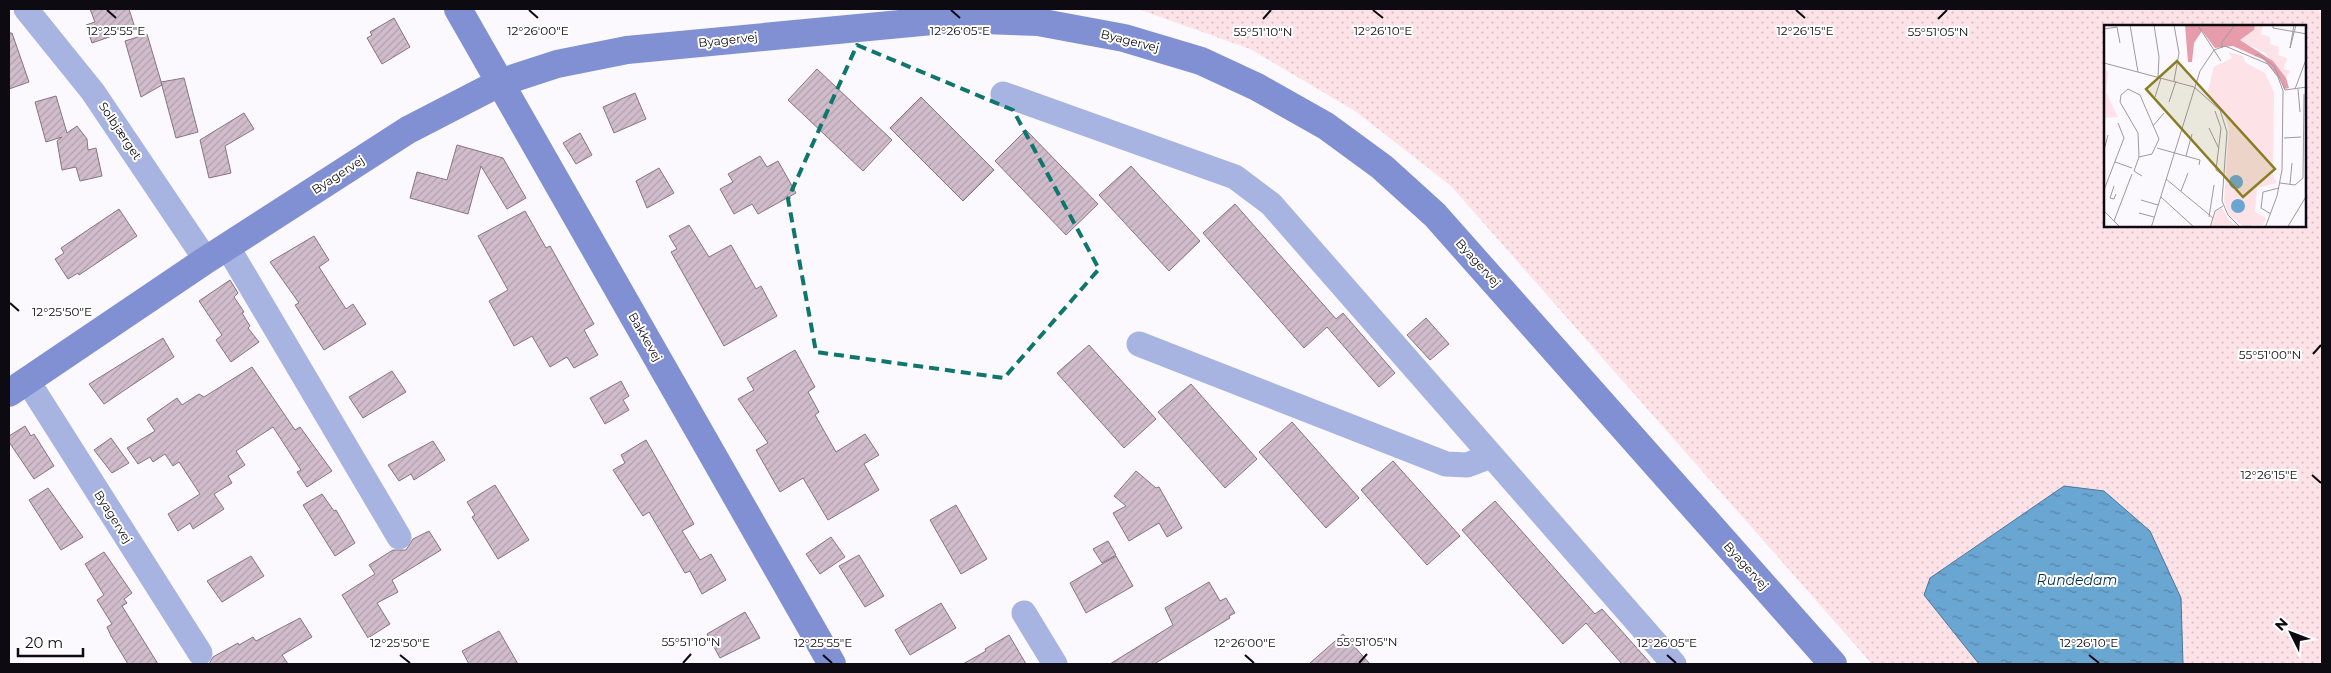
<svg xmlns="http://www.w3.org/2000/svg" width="2331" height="673" viewBox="0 0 2331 673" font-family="Montserrat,sans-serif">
	<defs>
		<pattern id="grass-dots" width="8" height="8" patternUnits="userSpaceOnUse" patternTransform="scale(1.25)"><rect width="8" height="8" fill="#fde3e7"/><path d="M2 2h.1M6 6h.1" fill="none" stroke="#d8c1c5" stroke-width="1.8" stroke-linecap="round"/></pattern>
		<pattern id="water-ripples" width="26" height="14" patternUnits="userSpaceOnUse" patternTransform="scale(1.25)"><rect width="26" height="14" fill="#6aa6d2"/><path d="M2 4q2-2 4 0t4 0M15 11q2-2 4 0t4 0" fill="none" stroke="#5685a9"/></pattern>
		<pattern id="building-hatch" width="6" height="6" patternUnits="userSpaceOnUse" patternTransform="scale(1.25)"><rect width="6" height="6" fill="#d1bccb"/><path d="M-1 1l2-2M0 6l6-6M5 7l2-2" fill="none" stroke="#b2a0ad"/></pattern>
	</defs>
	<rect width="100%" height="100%" fill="#fbf9fe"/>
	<path fill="url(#grass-dots)" fill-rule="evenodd" d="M1138,9H2317L2322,14V664H1872L1451,186L1355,111L1250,49ZM2105,26H2305V226H2105Z"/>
	<path fill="url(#water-ripples)" stroke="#4e7798" d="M2064,486L2104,491L2150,531L2181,598L2183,664H1979L1924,595L1930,578Z"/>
	<g fill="url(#building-hatch)" stroke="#877482">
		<path d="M90,9H129L135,28L92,43L86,25L95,22Z"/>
		<path d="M394,18L410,47L382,64L367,38L372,35L370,32Z"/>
		<path d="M9,33H12L29,82L9,89Z"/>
		<path d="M147,34L162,85L141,97L125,41Z"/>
		<path d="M817,69L892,140L863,171L788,100Z"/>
		<path d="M184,78L198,132L176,138L161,82Z"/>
		<path d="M635,93L646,119L614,133L603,107Z"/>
		<path d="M56,96L67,133L77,126L87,139L88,150L96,148L102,176L80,181L76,167L62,170L57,141L62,137L46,142L35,102Z"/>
		<path d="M921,97L994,170L963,201L890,128Z"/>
		<path d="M244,113L254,129L225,146L231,173L209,178L200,140Z"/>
		<path d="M1026,130L1098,204L1066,235L995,161Z"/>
		<path d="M580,133L592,155L576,164L563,143Z"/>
		<path d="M457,145L503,158L526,198L507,209L481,166L468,214L410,198L417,172L447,180Z"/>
		<path d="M760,156L767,167L778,161L796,193L758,214L752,204L734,214L720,189L733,182L728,174Z"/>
		<path d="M1131,166L1200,241L1169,271L1099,195Z"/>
		<path d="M659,168L674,193L647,208L636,181Z"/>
		<path d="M1235,204L1336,319L1343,313L1395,373L1379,387L1327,327L1304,348L1203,233Z"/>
		<path d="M119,209L137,236L79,275L78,273L68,279L55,259L64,253L61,248Z"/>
		<path d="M525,211L546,248L550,246L594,324L584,330L598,355L574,368L567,357L550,367L532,336L514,346L489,301L508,290L478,236Z"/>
		<path d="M689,225L709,257L731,245L756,289L761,286L777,316L724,346L671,252L677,249L669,236Z"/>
		<path d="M314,236L329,260L319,267L346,309L353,304L366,324L324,350L295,305L299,303L270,262Z"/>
		<path d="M230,280L238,293L234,297L244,312L242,313L250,326L248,328L259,342L231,362L216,340L222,335L199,301Z"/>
		<path d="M1426,318L1449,344L1430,360L1407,335Z"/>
		<path d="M163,338L174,357L104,404L89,384Z"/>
		<path d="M1089,345L1156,419L1124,448L1057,373Z"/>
		<path d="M795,350L815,387L808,392L819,412L815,415L836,452L865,434L879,455L864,464L879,490L828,520L803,478L780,492L756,450L768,443L738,399L754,390L747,378Z"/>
		<path d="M252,367L295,430L300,427L332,471L307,487L297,472L301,470L273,427L236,451L245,465L228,476L232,483L214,494L224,509L193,529L190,523L178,531L168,514L200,494L179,462L173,466L165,454L153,462L150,457L138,464L127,448L155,431L147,419L177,398L182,405L199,394L204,397Z"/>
		<path d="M392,371L406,392L363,418L349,397Z"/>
		<path d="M621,381L629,396L623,400L629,410L605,424L590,398Z"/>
		<path d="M1191,384L1257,459L1225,488L1158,412Z"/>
		<path d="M1292,422L1359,498L1326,528L1259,452Z"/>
		<path d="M25,426L31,436L34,434L54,466L34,479L9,442V436Z"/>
		<path d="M111,438L129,463L112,473L94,450Z"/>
		<path d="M646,440L694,524L682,531L700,560L711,554L726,580L702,594L690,571L685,573L649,512L643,516L613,470L625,463L621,455Z"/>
		<path d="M433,441L445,460L414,480L411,474L399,481L388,465Z"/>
		<path d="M1393,461L1460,536L1427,565L1361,490Z"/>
		<path d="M1136,471L1156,488L1159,487L1182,528L1167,537L1159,523L1129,541L1113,513L1126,506L1114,496Z"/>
		<path d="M495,485L529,540L498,559L472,517L475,515L467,502Z"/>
		<path d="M48,488L83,537L61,550L29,500Z"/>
		<path d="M322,494L334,511L336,510L355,543L335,556L303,505Z"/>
		<path d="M1495,501L1595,614L1602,609L1651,664H1622L1586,623L1563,644L1462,530Z"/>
		<path d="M956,505L987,559L961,574L930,520Z"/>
		<path d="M429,531L441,550L392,580L398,592L377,603L390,624L368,638L342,595L375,574L369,565L393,550H406L413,539Z"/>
		<path d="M831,537L845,557L820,574L806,554Z"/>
		<path d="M1108,541L1116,555L1102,563L1093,549Z"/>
		<path d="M104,552L132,593L124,599L127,603L122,606L158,664H128L111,636L107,627L112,624L97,600L104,595L85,564Z"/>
		<path d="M859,555L884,596L865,607L839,566Z"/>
		<path d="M251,556L264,576L222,602L207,581Z"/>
		<path d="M1116,556L1133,586L1086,613L1070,583Z"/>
		<path d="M1209,582L1220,601L1226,598L1235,613L1229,616L1230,618L1154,664H1110L1173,625L1165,608Z"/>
		<path d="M941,603L956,628L910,655L895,630Z"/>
		<path d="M745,612L760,638L720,658L707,634Z"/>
		<path d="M300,618L312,637L282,655L288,664H209L213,657L238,643L239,645L253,637L256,641Z"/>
		<path d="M499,631L518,664H469L462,651Z"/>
		<path d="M1343,634L1370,664H1309Z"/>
		<path d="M1009,635L1026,664H963L986,651L985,649Z"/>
	</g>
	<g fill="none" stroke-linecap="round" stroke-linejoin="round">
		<g stroke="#a7b4e2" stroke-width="25">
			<path d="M26,9L93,92L206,260"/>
			<path d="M1003,94L1235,177L1271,204L1674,664"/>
			<path d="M227,246L399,537"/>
			<path d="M1139,344L1446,464L1467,465L1491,456"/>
			<path d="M27,380L200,653"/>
			<path d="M1024,613L1055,664"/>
		</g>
		<g stroke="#8090d3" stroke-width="28">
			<path d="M458,9L832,664"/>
			<path d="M9,393L206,260L408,130L499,83L557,64L627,50L953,19L1038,22L1124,38L1201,61L1257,87L1326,126L1382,167L1435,215L1833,664"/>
		</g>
	</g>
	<path fill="none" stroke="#0f766e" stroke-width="4" stroke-dasharray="10 6" stroke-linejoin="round" d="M857,45L1013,110L1099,269L1004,378L816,352L788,199Z"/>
	<path fill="none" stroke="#0d0a11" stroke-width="2" d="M107,10L116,18M529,10L538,18M951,10L960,18M1373,10L1383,18M1796,10L1805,18M1263,19L1271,10M1938,19L1947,10M10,303L19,311M2313,354L2321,345M2312,475L2321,483M400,655L410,663M823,655L832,663M1245,655L1254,663M1667,655L1676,663M2089,655L2099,663M683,663L691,654M1359,663L1367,654"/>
	<g text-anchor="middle" stroke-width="4" stroke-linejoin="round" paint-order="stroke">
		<g font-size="12" fill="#0d0a11" stroke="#fff">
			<text transform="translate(728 40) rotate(-6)" y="4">Byagervej</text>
			<text transform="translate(1130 41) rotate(14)" y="4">Byagervej</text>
			<text transform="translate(120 131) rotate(56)" y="4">Solbjærget</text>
			<text transform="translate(338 175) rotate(-33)" y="4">Byagervej</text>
			<text transform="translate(1478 263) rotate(48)" y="4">Byagervej</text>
			<text transform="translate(645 337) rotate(60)" y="4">Bakkevej</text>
			<text transform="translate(113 517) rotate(58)" y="4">Byagervej</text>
			<text transform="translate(1746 566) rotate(48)" y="4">Byagervej</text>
		</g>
		<g font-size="14" font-style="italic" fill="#002f4c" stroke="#fff">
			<text x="2077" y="585">Rundedam</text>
		</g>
	</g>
	<g transform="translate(2104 25)">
		<rect width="202" height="202" fill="#fbf9fe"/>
		<path d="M151,0H159L157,9L166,12V19L175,22L174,30L183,33L180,44L186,46L182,53L161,28L136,15L150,5ZM124,27L139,31L142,38L161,48L170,67L169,151L173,158L153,163L151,187L162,193L159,200H147V202H140L125,190L120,176L125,103L120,88L103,69L110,42L128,33Z" fill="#fde3e7"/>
		<path d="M81,0H151L150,5L136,15L169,36L182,53L185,63L180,64L177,55L160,35L129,21L111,23L98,6L90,18L88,37H84Z" fill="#e69caa"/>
		<path d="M0,40L4,48L2,68L14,92L0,93ZM118,183L125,195L134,202L107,203L112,186Z" fill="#fde3e7"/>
		<path d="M125 157a7 7 0 1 1 14 0a7 7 0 1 1-14 0ZM127 181a7 7 0 1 1 14 0a7 7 0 1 1-14 0Z" fill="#6aa6d2"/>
		<path fill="none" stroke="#9c999f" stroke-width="1" d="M26,0L34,47M50,0L55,32L54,52M169,0V3L203,9M190,0L186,23L192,0M95,2L117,36M0,4L13,2L16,18M118,23V17L131,0M151,31L154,29L170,41L181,65M0,38L90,62L116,85L123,107L118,176L124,190L137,203M70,56L75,28L70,0M191,64L203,32M194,64L196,87M181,65L203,62M51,72L57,53M65,77L72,56M111,86L117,103L112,145L119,150M49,101L60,88M105,103L115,124M180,113L197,112M53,123L96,135L95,140M0,125L4,110M82,131L88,109M35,132L48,129L55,114L36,70L24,64L17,70L16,77L34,108L35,132L30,146L38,151M11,137L28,143M62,154L109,193M176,158L191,160L199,153L200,69M186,159L188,138M10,161L6,173L10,174L12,169M0,165L20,113L14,98M77,166L84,148M57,172L91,203M37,175L54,180M0,186L17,203M35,188L50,192M167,189L157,183L159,167L175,163M105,192L110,160M10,196L28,149M47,203L96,46L110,25L121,21L164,39L174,52L179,66L178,145L173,171L161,203M106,203L111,186L119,181M183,203L203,170"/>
		<path fill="#8a7d23" fill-opacity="0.15" stroke="#8a7d23" stroke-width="2.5" d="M73,36L171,144L139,172L42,64Z"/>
		<rect width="202" height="202" fill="none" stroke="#0d0a11" stroke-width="2.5"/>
	</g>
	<g font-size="12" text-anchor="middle" fill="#0d0a11" stroke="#fff" stroke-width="4" stroke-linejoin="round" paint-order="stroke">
		<text x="116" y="35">12°25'55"E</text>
		<text x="538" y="35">12°26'00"E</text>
		<text x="1383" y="35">12°26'10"E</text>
		<text x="1805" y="35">12°26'15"E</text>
		<text x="960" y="35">12°26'05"E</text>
		<text x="1263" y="36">55°51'10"N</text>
		<text x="1938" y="36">55°51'05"N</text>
		<text x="62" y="316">12°25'50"E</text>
		<text x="2270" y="359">55°51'00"N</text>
		<text x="2269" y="479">12°26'15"E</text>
		<text x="691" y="646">55°51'10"N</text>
		<text x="1367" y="646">55°51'05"N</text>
		<text x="400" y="647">12°25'50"E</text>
		<text x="823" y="647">12°25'55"E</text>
		<text x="1245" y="647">12°26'00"E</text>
		<text x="1667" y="647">12°26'05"E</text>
		<text x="2089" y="647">12°26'10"E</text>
	</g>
	<rect width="2331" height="673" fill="none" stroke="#0d0a11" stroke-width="20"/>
	<g transform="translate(2291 633) rotate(312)" stroke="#ffffff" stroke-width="4" paint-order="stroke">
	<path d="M0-4L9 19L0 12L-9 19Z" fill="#0d0a11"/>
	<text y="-8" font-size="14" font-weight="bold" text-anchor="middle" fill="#0d0a11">N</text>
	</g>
	<path d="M18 648v8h65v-8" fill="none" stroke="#0d0a11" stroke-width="2.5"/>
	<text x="25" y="648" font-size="15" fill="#0d0a11" stroke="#ffffff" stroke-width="4" paint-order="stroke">20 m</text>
</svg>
